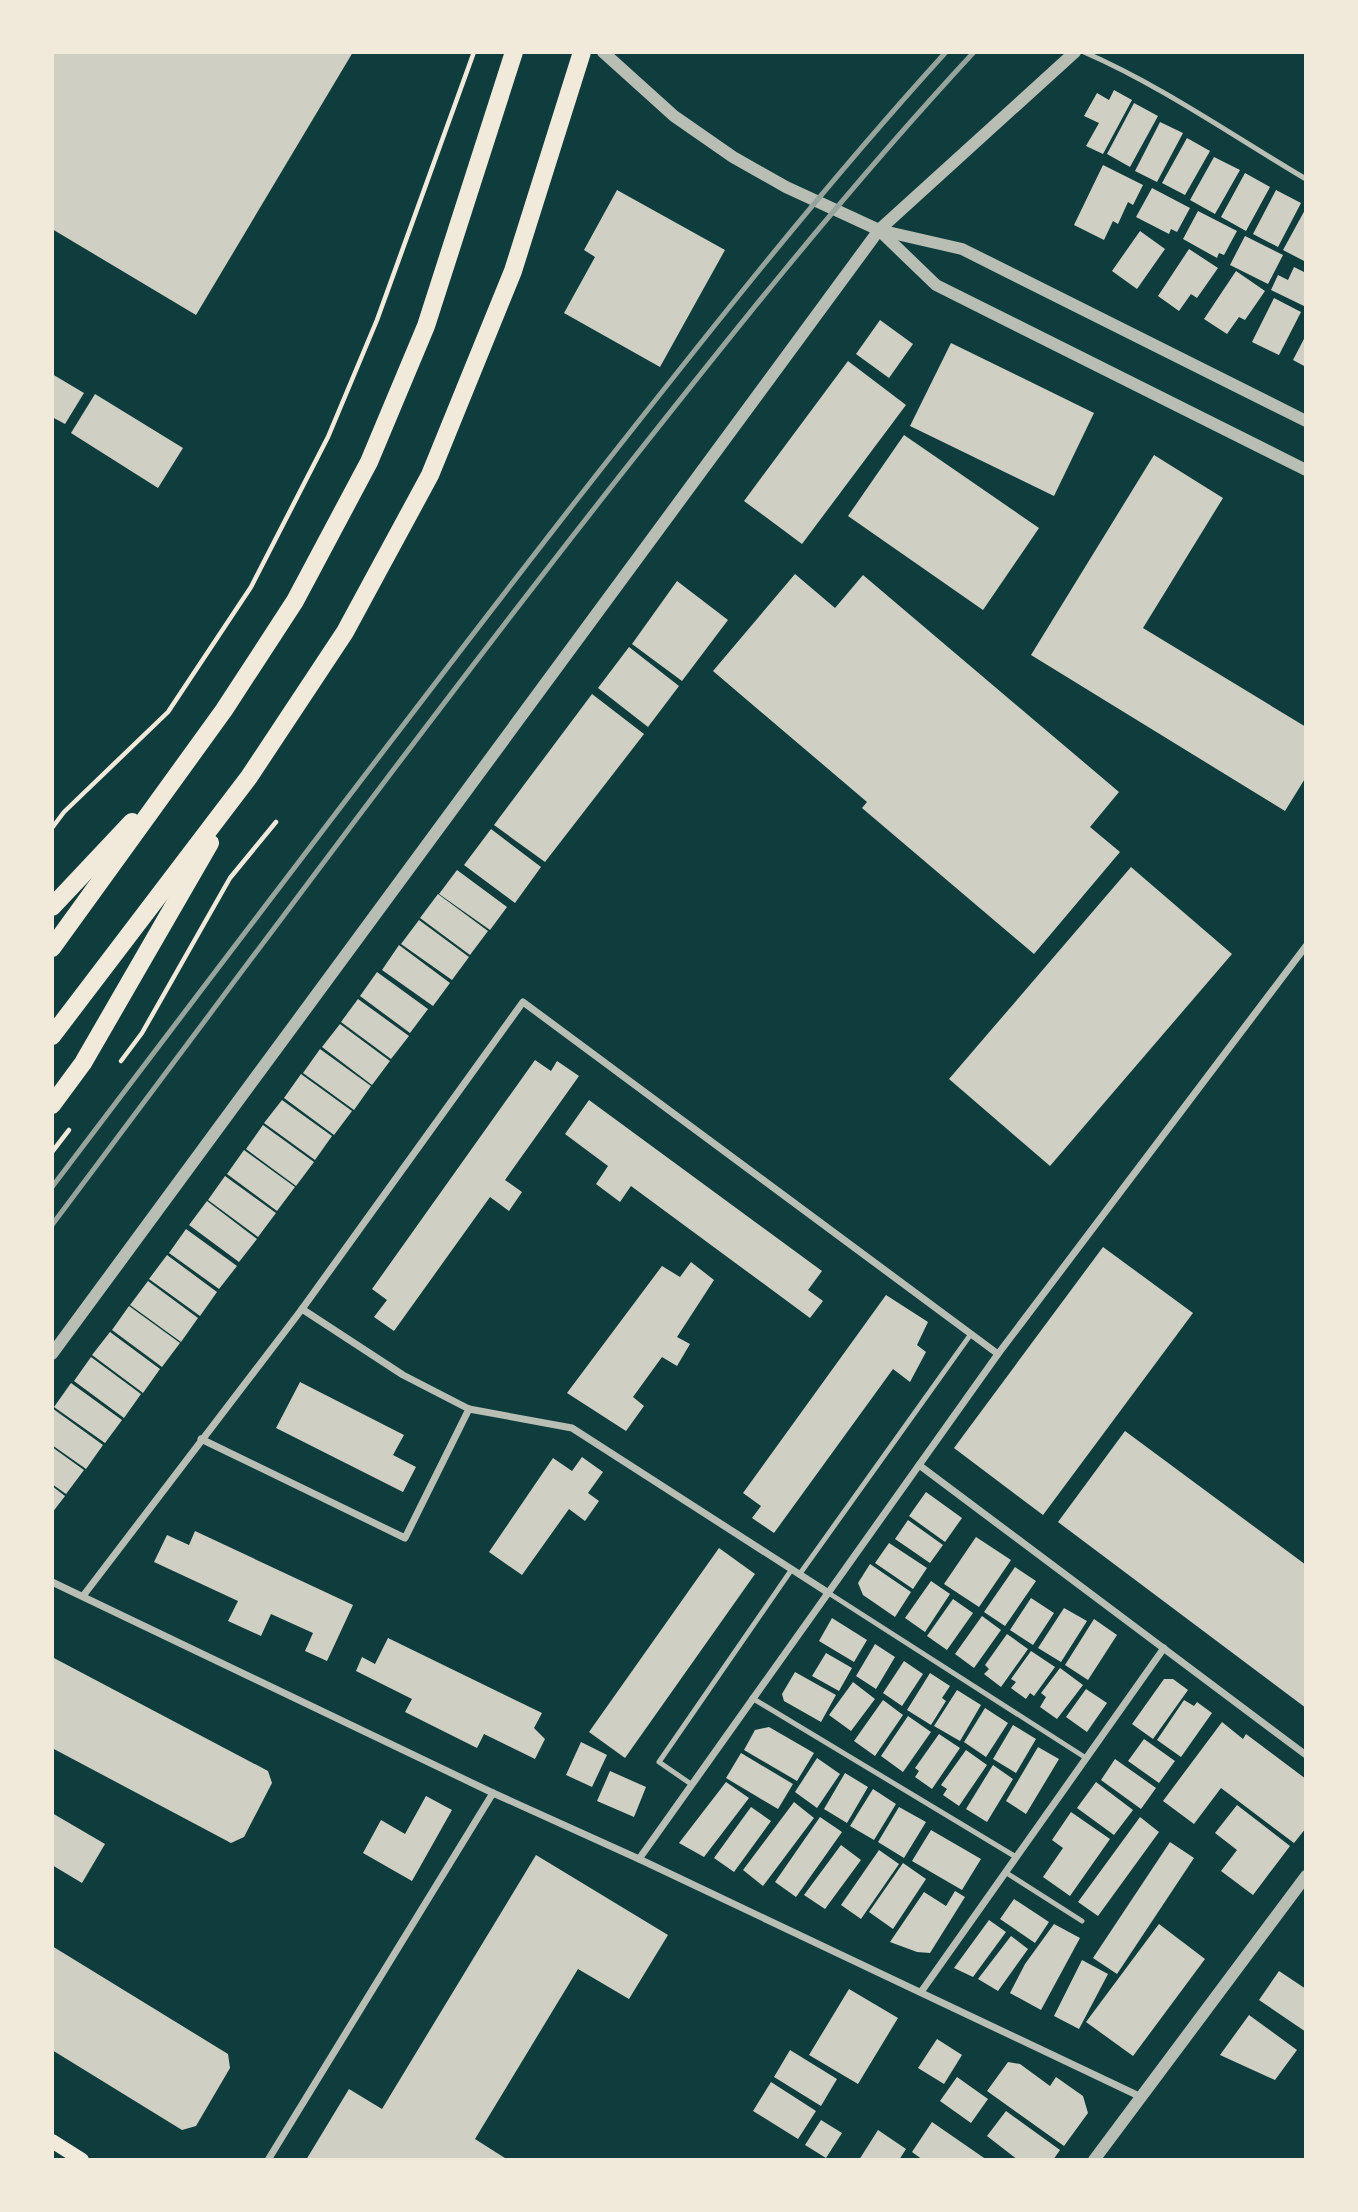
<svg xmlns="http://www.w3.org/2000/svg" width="1358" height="2212" viewBox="0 0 1358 2212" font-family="Arial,sans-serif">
	<rect width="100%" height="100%" fill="#0f3d3e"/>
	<g fill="#cfcfc3">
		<path d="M52,52H353L196,315L52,229Z"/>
		<path d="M1114,90L1132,100L1103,154L1086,146L1099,123L1084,116L1097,93L1109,100Z"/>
		<path d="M1134,103L1158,116L1130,167L1107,154Z"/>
		<path d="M1160,122L1183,133L1157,182L1135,171Z"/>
		<path d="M1187,138L1210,151L1185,195L1162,183Z"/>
		<path d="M1214,157L1240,170L1215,214L1190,200Z"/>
		<path d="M1103,165L1143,185L1133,205L1128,202L1118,224L1113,221L1104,240L1074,225Z"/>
		<path d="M1245,173L1270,187L1246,231L1221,217Z"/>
		<path d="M1152,188L1190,208L1177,232L1171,229L1169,234L1136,217Z"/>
		<path d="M617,190L725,250L660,367L564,313L595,257L584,250Z"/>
		<path d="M1276,190L1301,203L1278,247L1253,234Z"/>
		<path d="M1306,208V262L1283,250Z"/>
		<path d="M1198,211L1237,231L1224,255L1219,253L1217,258L1183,239Z"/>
		<path d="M1140,231L1165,249L1137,289L1112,271Z"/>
		<path d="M1245,236L1283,255L1268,284L1230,265Z"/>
		<path d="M1189,249L1218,268L1197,298L1191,294L1179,311L1158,296Z"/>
		<path d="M1294,267L1306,273L1304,306L1271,290L1278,275L1288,280Z"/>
		<path d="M1236,271L1265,291L1245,320L1239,317L1227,334L1204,319Z"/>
		<path d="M1274,298L1301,312L1279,355L1252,342Z"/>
		<path d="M880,320L913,344L889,378L856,354Z"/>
		<path d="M1306,335V367L1293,360Z"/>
		<path d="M951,343L1094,413L1054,496L910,426Z"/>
		<path d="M848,361L906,405L802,544L744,501Z"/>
		<path d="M52,374L84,393L65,424L52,417Z"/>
		<path d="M95,394L183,448L158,488L71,433Z"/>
		<path d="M904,435L1039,528L983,610L848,516Z"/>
		<path d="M1154,455L1223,498L1143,628L1306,727V777L1285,811L1031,655Z"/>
		<path d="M795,574L835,608L863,575L1119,792L1090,827L1120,852L1034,954L862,808L867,802L713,671Z"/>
		<path d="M677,581L728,620L682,681L632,644Z"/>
		<path d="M629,647L679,686L648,727L598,688Z"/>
		<path d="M592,694L644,734L545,862L494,825Z"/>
		<path d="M491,829L541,867L515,903L464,865Z"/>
		<path d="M1131,867L1232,954L1050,1166L949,1079Z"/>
		<path d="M457,870L507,907L490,930L439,894Z"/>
		<path d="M438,894L488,931L470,955L420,918Z"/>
		<path d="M419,920L469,957L452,980L401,944Z"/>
		<path d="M399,945L450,983L433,1006L382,970Z"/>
		<path d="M377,972L428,1009L410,1033L360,996Z"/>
		<path d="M358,999L409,1036L391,1059L341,1022Z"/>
		<path d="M340,1024L390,1061L372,1085L322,1047Z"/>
		<path d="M320,1049L371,1086L354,1110L303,1073Z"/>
		<path d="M535,1060L551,1071L557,1061L579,1076L505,1180L522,1192L509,1211L490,1197L394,1331L374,1317L387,1300L372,1289Z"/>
		<path d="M301,1074L352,1111L334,1135L284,1098Z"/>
		<path d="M282,1100L332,1136L315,1160L264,1123Z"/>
		<path d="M589,1100L822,1271L808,1290L823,1301L810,1318L631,1186L620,1202L596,1184L608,1166L565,1134Z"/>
		<path d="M263,1125L314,1162L296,1186L246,1149Z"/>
		<path d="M244,1150L295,1187L277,1211L227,1174Z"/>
		<path d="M225,1176L276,1213L258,1237L208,1200Z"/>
		<path d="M207,1201L257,1239L239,1262L189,1225Z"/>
		<path d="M186,1229L237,1266L219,1289L169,1253Z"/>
		<path d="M1103,1247L1193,1313L1043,1515L954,1448Z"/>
		<path d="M167,1255L217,1292L200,1316L149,1279Z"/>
		<path d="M691,1262L714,1280L677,1337L690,1344L677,1366L662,1357L633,1397L644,1406L626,1431L567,1393L662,1266L680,1277Z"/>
		<path d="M148,1281L198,1318L181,1342L130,1305Z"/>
		<path d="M886,1295L928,1322L917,1345L926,1352L910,1382L893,1369L774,1533L752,1518L761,1506L743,1493Z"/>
		<path d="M129,1306L180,1343L162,1367L112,1330Z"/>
		<path d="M110,1332L160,1369L143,1393L92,1355Z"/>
		<path d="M91,1357L141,1394L124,1418L74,1381Z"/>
		<path d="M300,1382L404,1435L393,1455L416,1467L403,1492L276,1428Z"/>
		<path d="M71,1383L122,1420L105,1443L54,1407Z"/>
		<path d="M52,1408L103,1445L86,1469L52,1445Z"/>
		<path d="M1125,1431L1306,1565V1708L1058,1522Z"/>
		<path d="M52,1447L84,1470L66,1494L52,1484Z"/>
		<path d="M582,1457L603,1472L588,1493L599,1501L585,1521L569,1509L522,1575L489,1552L553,1458L572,1471Z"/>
		<path d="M52,1486L65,1496L52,1513Z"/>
		<path d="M926,1492L962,1518L945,1542L909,1516Z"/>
		<path d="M908,1520L943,1545L930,1563L895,1539Z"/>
		<path d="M195,1531L353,1605L327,1661L305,1651L313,1633L271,1614L261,1636L228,1621L238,1601L154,1562L167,1535L189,1545Z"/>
		<path d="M976,1537L1011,1560L979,1607L944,1584Z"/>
		<path d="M889,1543L927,1568L913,1589L875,1563Z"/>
		<path d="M719,1548L755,1574L625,1758L589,1732Z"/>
		<path d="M870,1564L911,1592L895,1617L863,1595L858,1583Z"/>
		<path d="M1015,1567L1036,1581L1005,1626L984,1612Z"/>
		<path d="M931,1581L950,1594L925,1632L905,1618Z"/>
		<path d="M1031,1598L1054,1613L1033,1645L1010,1630Z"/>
		<path d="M953,1599L973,1613L947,1650L927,1636Z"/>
		<path d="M1064,1608L1087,1621L1061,1662L1038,1648Z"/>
		<path d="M982,1616L1001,1630L974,1668L955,1654Z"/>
		<path d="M832,1618L867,1640L854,1662L819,1641Z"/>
		<path d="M1094,1619L1117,1635L1088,1680L1065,1665Z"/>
		<path d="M1007,1634L1028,1649L1001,1687L984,1674L989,1669L985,1665Z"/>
		<path d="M388,1638L542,1713L534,1728L545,1739L535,1759L484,1734L477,1748L405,1712L412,1699L356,1671L362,1657L375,1664Z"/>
		<path d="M875,1644L895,1657L876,1689L856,1676Z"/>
		<path d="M1031,1651L1055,1667L1034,1696L1030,1693L1026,1699L1011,1688L1016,1682L1011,1679Z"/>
		<path d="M826,1653L852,1668L839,1691L812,1676Z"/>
		<path d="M52,1657L268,1771L272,1783L244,1837L231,1843L52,1748Z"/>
		<path d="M904,1661L923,1674L902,1706L883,1693Z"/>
		<path d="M1060,1668L1083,1685L1057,1719L1040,1707L1046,1697L1041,1693Z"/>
		<path d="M795,1672L836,1695L821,1722L784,1701L782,1694Z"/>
		<path d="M930,1673L950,1686L942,1698L946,1701L931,1725L907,1710Z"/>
		<path d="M1164,1679H1173L1188,1690L1153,1739L1132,1724Z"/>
		<path d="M853,1682L875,1699L851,1731L829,1715Z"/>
		<path d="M1086,1689L1107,1703L1087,1732L1066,1717Z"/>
		<path d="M957,1690L981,1705L960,1741L934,1726Z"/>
		<path d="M883,1700L903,1715L875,1756L854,1741Z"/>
		<path d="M1184,1700L1194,1706L1197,1702L1212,1713L1181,1757L1157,1740Z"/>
		<path d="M985,1708L1008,1723L986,1757L964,1742Z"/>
		<path d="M908,1716L931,1732L903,1772L881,1756Z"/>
		<path d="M1222,1722L1243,1739L1246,1734L1306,1779V1828L1294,1843L1221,1788L1194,1824L1163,1801Z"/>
		<path d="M1013,1725L1036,1739L1016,1773L993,1759Z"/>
		<path d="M769,1727L814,1753L797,1781L744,1750L755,1730Z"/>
		<path d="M939,1734L960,1748L932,1789L915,1777L919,1771L915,1768Z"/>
		<path d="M1144,1739L1175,1761L1159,1783L1128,1761Z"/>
		<path d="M581,1742L607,1755L592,1787L566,1775Z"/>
		<path d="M1038,1747L1059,1759L1026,1814L1006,1801Z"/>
		<path d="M966,1750L987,1765L959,1806L943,1795L947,1789L941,1785Z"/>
		<path d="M741,1753L793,1784L778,1809L726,1778Z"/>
		<path d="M817,1758L840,1774L817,1808L795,1792Z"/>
		<path d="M1115,1759L1156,1788L1141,1809L1101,1780Z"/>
		<path d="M993,1765L1013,1779L987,1822L966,1809Z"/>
		<path d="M610,1771L646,1787L634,1817L597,1801Z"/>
		<path d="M845,1773L868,1787L847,1823L824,1809Z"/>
		<path d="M726,1782L749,1798L704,1857L679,1843Z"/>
		<path d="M1096,1782L1133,1810L1114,1835L1077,1808Z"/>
		<path d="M873,1789L896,1804L874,1840L850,1826Z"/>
		<path d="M426,1796L452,1810L412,1881L363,1853L381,1820L405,1834Z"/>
		<path d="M794,1802L814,1818L763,1886L743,1870Z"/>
		<path d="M1237,1805L1290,1846L1253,1895L1221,1871L1237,1850L1215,1833Z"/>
		<path d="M751,1807L771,1821L734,1872L714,1858Z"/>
		<path d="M899,1807L926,1822L904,1858L878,1842Z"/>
		<path d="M1071,1812L1110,1839L1070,1896L1043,1877L1063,1848L1052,1840Z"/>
		<path d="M52,1813L105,1844L82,1883L52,1865Z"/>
		<path d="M820,1817L842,1832L796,1897L775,1882Z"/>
		<path d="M1140,1817L1159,1832L1098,1916L1078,1902Z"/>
		<path d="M931,1830L981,1859L962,1890L912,1861Z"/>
		<path d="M1170,1842L1194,1858L1117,1974L1093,1958Z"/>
		<path d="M841,1845L861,1860L825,1909L804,1895Z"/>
		<path d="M879,1850L899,1864L861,1919L841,1905Z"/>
		<path d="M536,1855L668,1935L629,1999L578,1969L475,2139L508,2160H306L349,2089L382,2109Z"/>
		<path d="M903,1863L926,1879L893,1929L869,1912Z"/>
		<path d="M955,1891L965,1897L930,1953L917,1952L890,1942L924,1892L946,1906Z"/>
		<path d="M1014,1899L1049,1922L1035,1943L1000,1919Z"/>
		<path d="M989,1920L1006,1932L973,1977L954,1968Z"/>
		<path d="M1054,1924L1080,1938L1041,2010L1010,1993L1025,1964Z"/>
		<path d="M1159,1924L1205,1959L1133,2056L1086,2022Z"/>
		<path d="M1011,1936L1028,1949L998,1991L978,1979Z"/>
		<path d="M52,1946L228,2054L230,2068L196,2126L182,2130L52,2050Z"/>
		<path d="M1082,1960L1108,1974L1079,2029L1054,2016Z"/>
		<path d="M1279,1971L1306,1989V2032L1259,2000Z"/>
		<path d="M849,1989L898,2018L858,2084L809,2055Z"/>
		<path d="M1249,2015L1297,2050L1275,2080L1220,2055Z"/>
		<path d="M937,2039L962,2055L944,2084L918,2068Z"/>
		<path d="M790,2050L837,2079L821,2106L774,2077Z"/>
		<path d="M1008,2062L1020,2064L1050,2086L1056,2077L1083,2096L1088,2113L1064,2146L987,2091Z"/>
		<path d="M957,2077L988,2099L971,2123L940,2101Z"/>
		<path d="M771,2082L816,2111L798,2139L753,2111Z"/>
		<path d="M1006,2111L1060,2150L1053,2160H1018L987,2136Z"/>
		<path d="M821,2120L842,2133L826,2158L805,2145Z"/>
		<path d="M932,2122L987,2160H923L912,2152Z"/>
		<path d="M878,2130L906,2149L899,2160H859Z"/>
	</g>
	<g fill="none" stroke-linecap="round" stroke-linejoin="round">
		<g stroke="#f1e9da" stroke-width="4.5">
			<path d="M52,828L64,812L168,712L251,587L328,437L377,320L474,52"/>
			<path d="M121,1061L142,1033L230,878L276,822"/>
			<path d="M52,1152L69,1130"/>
		</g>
		<g stroke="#b8beb3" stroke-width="5">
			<path d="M1084,52C1162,86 1233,136 1306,179"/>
			<path d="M799,1575L971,1334"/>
			<path d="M827,1592L1086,1758"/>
			<path d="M752,1698L1016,1857"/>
			<path d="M691,1784L659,1762L792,1569"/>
			<path d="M1005,1872L1082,1921"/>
		</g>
		<g stroke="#b8beb3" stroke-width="7">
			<path d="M302,1309L403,1375L469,1409L572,1428L827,1592"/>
			<path d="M201,1439L405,1538L469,1409"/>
			<path d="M919,1465L1306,1755"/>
			<path d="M52,1582L493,1793L639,1859L1139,2096"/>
			<path d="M83,1596L302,1309L523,1002L998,1354"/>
			<path d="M639,1859L998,1354L1306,946"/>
			<path d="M921,1992L1164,1648"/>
			<path d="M268,2160L493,1793"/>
		</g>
		<g stroke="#b8beb3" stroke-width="12">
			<path d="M603,52L674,116L733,157L786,187L879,230L962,249L1306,421"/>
			<path d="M881,232L936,285L1306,470"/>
			<path d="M52,1354L879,230L1075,52"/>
			<path d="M1094,2160L1306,1876"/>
		</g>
		<path stroke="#f1e9da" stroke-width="14" d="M52,2141L82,2160"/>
		<g stroke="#f1e9da" stroke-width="18">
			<path d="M52,907L132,822"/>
			<path d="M52,948L224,710L295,601L369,462L426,326L514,52"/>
			<path d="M52,1036L249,777L345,632L430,475L513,271L582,52"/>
			<path d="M52,1105L83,1063L210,843"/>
		</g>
		<g stroke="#97a49c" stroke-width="5">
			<path d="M52,1187C225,959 397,731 572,506C693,352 814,197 946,52"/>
			<path d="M52,1225C235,981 416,736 604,496C723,345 843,193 974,52"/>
		</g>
	</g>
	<rect width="1358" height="2212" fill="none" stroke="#f1e9da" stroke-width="108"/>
</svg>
